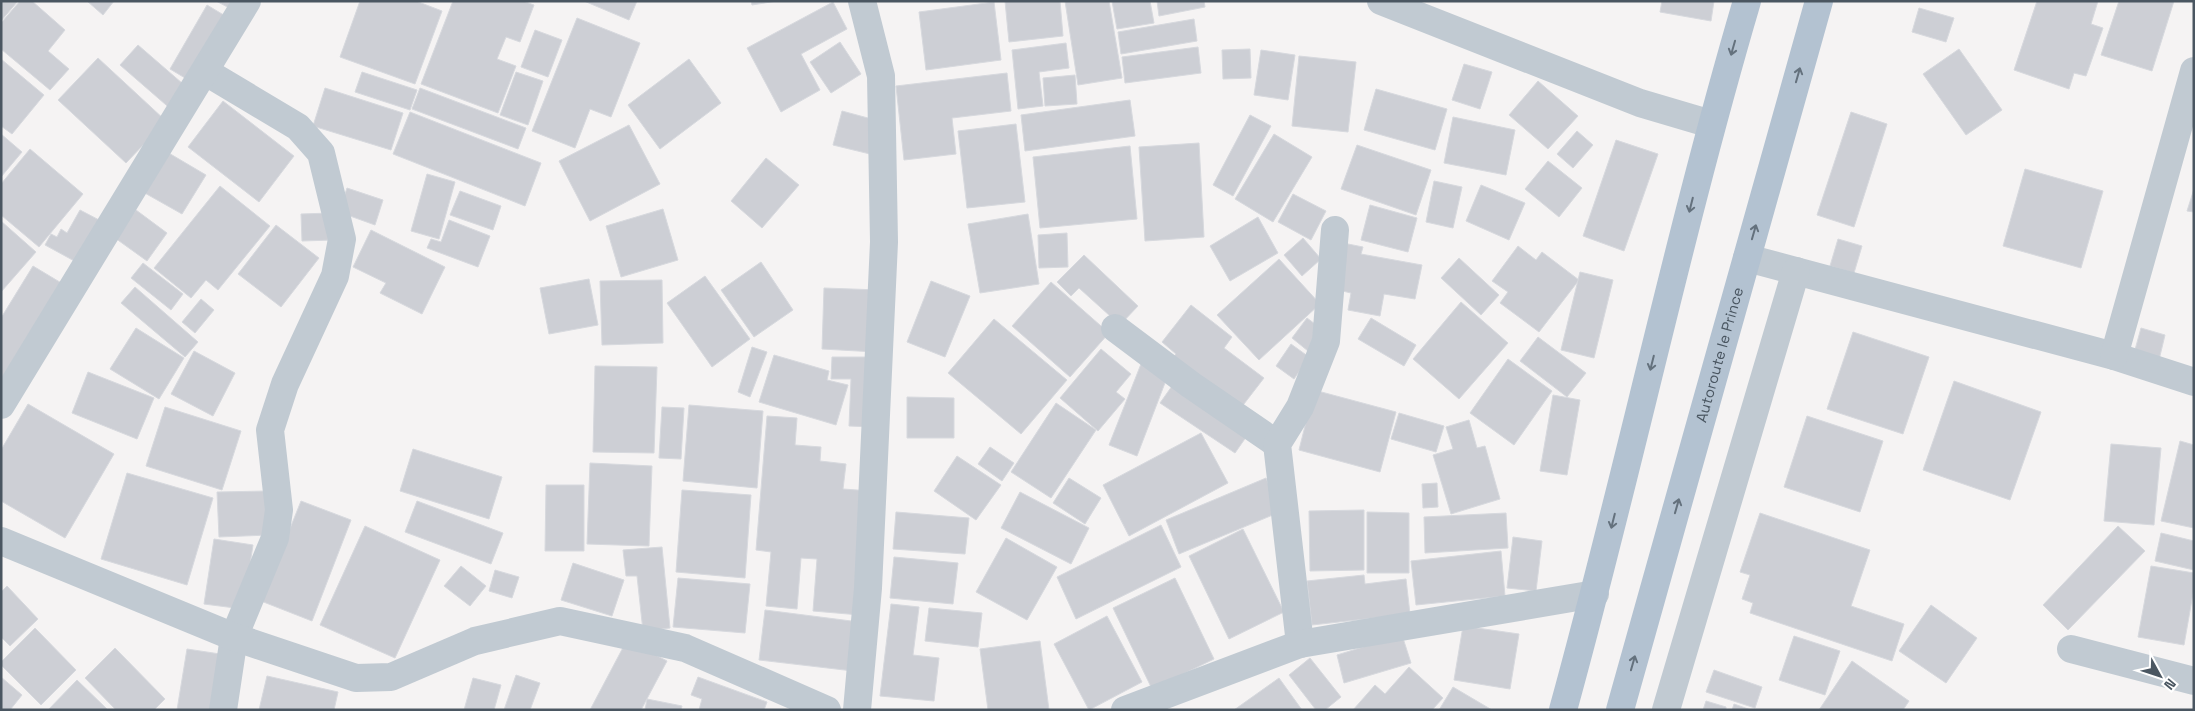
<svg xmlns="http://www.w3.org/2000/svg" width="2195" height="711" viewBox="0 0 2195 711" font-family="'Space Grotesk',sans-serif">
	<rect width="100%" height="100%" fill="#f5f3f3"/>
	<g fill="#cdcfd5" stroke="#d7d9de">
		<path d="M1,1H18L1,21Z"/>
		<path d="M20,1H32L65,30L48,51L69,69L50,90L1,49V23Z"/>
		<path d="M87,1H114L103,15Z"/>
		<path d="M216,1H240L235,11Z"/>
		<path d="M360,1H416L442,11L415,84L340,57Z"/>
		<path d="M453,1H523L534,5L520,42L506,37L497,59L516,66L498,113L421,84Z"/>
		<path d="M584,1H637L629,20Z"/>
		<path d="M751,1H777L752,5Z"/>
		<path d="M1005,1H1060L1063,36L1009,42Z"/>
		<path d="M1065,1H1109L1122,78L1078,85Z"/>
		<path d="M1112,1H1150L1154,23L1117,29Z"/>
		<path d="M1157,1H1204L1205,7L1159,16Z"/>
		<path d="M1662,1H1714L1711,21L1660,12Z"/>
		<path d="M2037,1H2098L2091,24L2103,28L2086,76L2074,73L2069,89L2014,70Z"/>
		<path d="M2119,1H2174L2152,71L2101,55Z"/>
		<path d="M833,2L847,29L801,54L820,90L781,112L747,48Z"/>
		<path d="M994,2L1001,60L926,70L919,12Z"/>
		<path d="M207,5L232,20L195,84L170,69Z"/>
		<path d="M1919,8L1954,18L1946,42L1912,32Z"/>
		<path d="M577,18L640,43L611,117L590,109L575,148L532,131Z"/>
		<path d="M1194,19L1197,41L1121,54L1118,32Z"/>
		<path d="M535,30L562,40L548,77L521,67Z"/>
		<path d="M840,42L861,74L831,93L810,62Z"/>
		<path d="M1066,43L1069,68L1039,72L1043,106L1018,109L1012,50Z"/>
		<path d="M138,45L190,90L173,111L120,65Z"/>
		<path d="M1198,47L1201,73L1125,83L1122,57Z"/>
		<path d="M1250,49L1251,78L1223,79L1222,50Z"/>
		<path d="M1959,49L2002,110L1966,135L1923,74Z"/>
		<path d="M1261,50L1295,55L1288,100L1254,95Z"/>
		<path d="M1299,56L1356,62L1348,132L1292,126Z"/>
		<path d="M98,58L166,121L126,163L58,100Z"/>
		<path d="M1,59L44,95L12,134L1,126Z"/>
		<path d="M689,59L721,103L660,149L628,105Z"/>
		<path d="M1464,64L1492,72L1480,109L1452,100Z"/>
		<path d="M362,72L417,90L410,110L355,92Z"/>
		<path d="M516,72L543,81L528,125L500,115Z"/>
		<path d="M1007,73L1011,111L952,118L956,154L904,160L896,86Z"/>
		<path d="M1075,75L1077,104L1045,106L1043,78Z"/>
		<path d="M1538,81L1578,116L1548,149L1509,115Z"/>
		<path d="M325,88L403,113L391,150L313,126Z"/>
		<path d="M420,88L526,128L518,149L412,109Z"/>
		<path d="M1376,89L1447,109L1435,150L1364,130Z"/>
		<path d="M1130,100L1135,136L1025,151L1021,115Z"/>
		<path d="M223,101L294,156L259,202L188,147Z"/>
		<path d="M842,111L879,121L870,154L833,145Z"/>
		<path d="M410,112L541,163L525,206L393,154Z"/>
		<path d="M1851,112L1887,124L1854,227L1817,215Z"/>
		<path d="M1250,115L1271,126L1233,196L1213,185Z"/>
		<path d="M1453,117L1515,130L1506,175L1444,163Z"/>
		<path d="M1016,124L1025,202L967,208L958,131Z"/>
		<path d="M629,125L660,184L590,221L559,161Z"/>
		<path d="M1577,131L1593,145L1573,168L1557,154Z"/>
		<path d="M1,134L22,152L1,177Z"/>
		<path d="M1274,134L1312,157L1273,222L1235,199Z"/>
		<path d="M1616,140L1658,154L1624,251L1583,236Z"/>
		<path d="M1199,143L1204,237L1145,241L1139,147Z"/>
		<path d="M1357,145L1431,170L1416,215L1341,189Z"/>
		<path d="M1130,146L1137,219L1040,228L1033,157Z"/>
		<path d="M30,149L83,194L39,247L1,215V184Z"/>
		<path d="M167,152L206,175L182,214L143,192Z"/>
		<path d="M766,158L799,185L762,228L731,201Z"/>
		<path d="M1548,161L1582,188L1559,217L1525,189Z"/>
		<path d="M2025,169L2103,191L2081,268L2003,246Z"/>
		<path d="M427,174L455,182L439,239L411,231Z"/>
		<path d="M1434,181L1462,187L1453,228L1426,222Z"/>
		<path d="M1481,185L1525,203L1509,240L1466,221Z"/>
		<path d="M220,186L270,226L218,290L206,280L191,298L154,268Z"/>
		<path d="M347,188L383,200L375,225L339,212Z"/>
		<path d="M2194,189V212L2187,211Z"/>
		<path d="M460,191L501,206L493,230L450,215Z"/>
		<path d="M1293,194L1326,211L1311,240L1278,222Z"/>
		<path d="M1370,205L1417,218L1408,252L1361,240Z"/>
		<path d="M663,209L678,260L621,277L606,226Z"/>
		<path d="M80,210L101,221L78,263L45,245L51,234L57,237L61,229L67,233Z"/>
		<path d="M136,210L167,233L147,261L115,238Z"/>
		<path d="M331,213L332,240L302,241L301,214Z"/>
		<path d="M1028,214L1039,284L980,293L968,224Z"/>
		<path d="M1258,217L1278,253L1230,281L1210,246Z"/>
		<path d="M449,220L490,236L478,267L427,248L431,239L441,242Z"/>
		<path d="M1,221L36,252L1,292Z"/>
		<path d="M276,225L319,258L281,307L238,274Z"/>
		<path d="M371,230L445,267L422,314L380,293L386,283L353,267Z"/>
		<path d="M1067,233L1068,267L1039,268L1038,235Z"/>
		<path d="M1303,238L1321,259L1302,276L1284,255Z"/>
		<path d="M1838,239L1862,246L1854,273L1830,266Z"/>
		<path d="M1343,243L1363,247L1361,254L1422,265L1415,299L1384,294L1380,316L1348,310L1351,293L1334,289Z"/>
		<path d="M1518,246L1536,260L1542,252L1579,280L1539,332L1500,303L1508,292L1492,281Z"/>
		<path d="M1084,255L1138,306L1120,325L1079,288L1071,296L1057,282Z"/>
		<path d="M1459,258L1499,295L1481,315L1441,278Z"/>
		<path d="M1279,259L1320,304L1259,360L1217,315Z"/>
		<path d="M761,262L793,310L754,337L721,290Z"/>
		<path d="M143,263L183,294L171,310L131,278Z"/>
		<path d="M33,266L68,287L1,395V318Z"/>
		<path d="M1580,272L1613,280L1594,358L1561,350Z"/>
		<path d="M705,276L750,339L712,367L667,303Z"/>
		<path d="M589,279L598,325L549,334L540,288Z"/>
		<path d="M662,280L663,343L602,345L600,281Z"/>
		<path d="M931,281L970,296L945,357L907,342Z"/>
		<path d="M1051,282L1109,333L1070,377L1012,326Z"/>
		<path d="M135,287L198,342L185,357L121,303Z"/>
		<path d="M824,288L879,290L876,352L822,349Z"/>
		<path d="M201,299L214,310L195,333L182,322Z"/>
		<path d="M1461,302L1508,343L1459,399L1413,359Z"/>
		<path d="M1191,305L1232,337L1224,348L1264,378L1237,413L1170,361L1176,354L1162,342Z"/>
		<path d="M1307,318L1323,330L1308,351L1292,338Z"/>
		<path d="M1371,318L1416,345L1404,366L1358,339Z"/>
		<path d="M994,319L1067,380L1021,434L948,373Z"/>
		<path d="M136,328L184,358L159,399L110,369Z"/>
		<path d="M2141,328L2165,335L2158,364L2133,357Z"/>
		<path d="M1853,332L1929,357L1903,434L1827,409Z"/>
		<path d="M1538,337L1586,373L1567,397L1520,361Z"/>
		<path d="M1291,344L1309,357L1294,379L1276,366Z"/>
		<path d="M752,347L767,352L750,397L738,392Z"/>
		<path d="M1101,349L1131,374L1116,392L1125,399L1098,431L1060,398Z"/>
		<path d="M194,351L235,373L213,416L171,394Z"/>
		<path d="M774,355L829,371L827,380L848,385L836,425L759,402Z"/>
		<path d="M832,357H875L873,427L849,426L851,379H831Z"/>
		<path d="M1508,359L1552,391L1514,445L1470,413Z"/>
		<path d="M1141,364L1168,375L1137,456L1109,445Z"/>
		<path d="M595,366L657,367L654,453L593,452Z"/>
		<path d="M88,372L154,398L137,439L72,413Z"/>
		<path d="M1177,379L1251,430L1235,453L1160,403Z"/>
		<path d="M1954,381L2041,412L2010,500L1923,470Z"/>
		<path d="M1314,390L1396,412L1380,472L1299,450Z"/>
		<path d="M1553,395L1580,400L1567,475L1540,471Z"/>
		<path d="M907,397L954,398V438H907Z"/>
		<path d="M1056,403L1096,430L1051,498L1011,472Z"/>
		<path d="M28,404L114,454L65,538L1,501V450Z"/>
		<path d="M689,405L763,411L757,488L683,481Z"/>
		<path d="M165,407L241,431L222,490L146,466Z"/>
		<path d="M662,407L684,408L681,459L659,458Z"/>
		<path d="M1399,413L1444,426L1436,452L1391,439Z"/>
		<path d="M767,416L797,418L795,445L821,447L820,461L846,464L843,489L871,491L860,615L813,611L817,559L801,558L797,609L766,606L771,552L756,550Z"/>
		<path d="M1807,416L1883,441L1860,512L1784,487Z"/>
		<path d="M1469,420L1477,448L1485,446L1500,499L1451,514L1433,455L1453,449L1446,427Z"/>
		<path d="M1201,433L1228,483L1129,536L1103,485Z"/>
		<path d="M2180,441L2194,445V528L2161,521Z"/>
		<path d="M2111,444L2161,448L2154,525L2104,521Z"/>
		<path d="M990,447L1014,463L1002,481L978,464Z"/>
		<path d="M413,449L502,477L489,519L400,491Z"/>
		<path d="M957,456L1001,485L976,520L934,491Z"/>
		<path d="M590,463L652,466L649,546L587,544Z"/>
		<path d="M127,473L213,498L187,585L101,559Z"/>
		<path d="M1069,478L1101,498L1085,524L1053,503Z"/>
		<path d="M1266,478L1280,512L1179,554L1166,520Z"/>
		<path d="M1437,483L1438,507L1423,508L1422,484Z"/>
		<path d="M546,485H584V551H545Z"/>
		<path d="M682,490L751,495L745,578L676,572Z"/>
		<path d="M268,491L269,535L219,537L217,492Z"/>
		<path d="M1020,492L1089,528L1071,564L1001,528Z"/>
		<path d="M301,501L351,520L312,621L261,601Z"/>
		<path d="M417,501L503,533L491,564L405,532Z"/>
		<path d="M1364,510V570L1310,571L1309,511Z"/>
		<path d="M896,512L969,518L965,554L893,549Z"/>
		<path d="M1367,512L1409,513V573H1367Z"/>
		<path d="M1506,513L1508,548L1425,553L1424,517Z"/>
		<path d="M1760,513L1870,550L1851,606L1904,624L1892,661L1750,613L1753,603L1742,599L1750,575L1740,572Z"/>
		<path d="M1161,525L1181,567L1076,619L1057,577Z"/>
		<path d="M365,526L440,560L395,658L320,625Z"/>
		<path d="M2118,526L2145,551L2068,630L2043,605Z"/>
		<path d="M1243,529L1284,612L1229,639L1189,556Z"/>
		<path d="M2161,533L2194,541V570L2155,561Z"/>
		<path d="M1513,537L1542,541L1536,591L1507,588Z"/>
		<path d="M1006,538L1057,567L1027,620L976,592Z"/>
		<path d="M214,539L253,545L243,609L204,604Z"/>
		<path d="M662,547L670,628L643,631L637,576H626L623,550Z"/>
		<path d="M1501,551L1505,596L1416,605L1411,561Z"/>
		<path d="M894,557L958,563L953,604L890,598Z"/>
		<path d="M573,563L624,580L612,616L561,600Z"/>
		<path d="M461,566L486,586L470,606L444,586Z"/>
		<path d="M2151,566L2194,573V588L2184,645L2138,637Z"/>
		<path d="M495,570L519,577L512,598L489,591Z"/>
		<path d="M1364,575L1365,584L1406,579L1410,614L1312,625L1307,581Z"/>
		<path d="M678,578L750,584L745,633L673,627Z"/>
		<path d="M1175,578L1214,659L1152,689L1113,608Z"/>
		<path d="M7,586L38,619L10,646L1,637V592Z"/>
		<path d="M891,604L919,607L913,655L939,658L934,701L880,696Z"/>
		<path d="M1931,605L1977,638L1946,683L1899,651Z"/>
		<path d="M929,608L982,613L978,647L925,641Z"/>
		<path d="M765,610L859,622L853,671L759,660Z"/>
		<path d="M1107,616L1142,682L1089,710L1054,644Z"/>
		<path d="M1463,626L1519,634L1510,689L1454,680Z"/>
		<path d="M35,628L76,670L41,705L1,665V662Z"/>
		<path d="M1402,635L1411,663L1344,683L1337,655Z"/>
		<path d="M1794,636L1840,651L1825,695L1779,680Z"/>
		<path d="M627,640L667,661L641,710H590Z"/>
		<path d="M1040,641L1049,710H988L980,649Z"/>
		<path d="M115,648L165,699L154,710H116L85,678Z"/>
		<path d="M187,649L220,654L212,710H177Z"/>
		<path d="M1310,658L1341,697L1325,710H1316L1289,675Z"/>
		<path d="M1852,661L1909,701L1903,710H1819Z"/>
		<path d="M1409,667L1443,698L1432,710H1353L1375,685L1385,694Z"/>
		<path d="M1714,670L1762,687L1755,708L1706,692Z"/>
		<path d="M516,675L540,683L530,710H504Z"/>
		<path d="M267,676L338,692L334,710H259Z"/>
		<path d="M1,677L22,695L10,710H1Z"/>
		<path d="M698,677L767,702L764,710H699L702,699L691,695Z"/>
		<path d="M473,678L501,685L494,710H464Z"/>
		<path d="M1279,678L1302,710H1234Z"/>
		<path d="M77,680L108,710H48Z"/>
		<path d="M1453,687L1492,710H1439Z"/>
		<path d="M647,699L682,706L681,710H645Z"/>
		<path d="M1706,701L1726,707V710H1703Z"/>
		<path d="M1734,704L1751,710H1732Z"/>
	</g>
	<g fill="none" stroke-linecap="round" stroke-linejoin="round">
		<g stroke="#c1cad2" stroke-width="28">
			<path d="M1381,1L1640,103L1711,124"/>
			<path d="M206,72L298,127L321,153L342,239L335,276L285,384L270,430L279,510L275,538L234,637L223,710"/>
			<path d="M1747,258L2114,356L2194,382"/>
			<path d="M1115,328L1191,385L1277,444"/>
			<path d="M2114,356L2194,71"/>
			<path d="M1,405L247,1"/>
			<path d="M1,541L234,637L356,678L391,677L475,641L560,621L685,648L827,710"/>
			<path d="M1300,644L1277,444L1300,407L1326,341L1335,230"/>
			<path d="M2071,649L2194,681"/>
			<path d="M857,710L868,588L884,242L881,76L862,1"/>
			<path d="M1125,710L1300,644L1595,594"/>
			<path d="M1666,710L1796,271"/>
		</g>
		<g stroke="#b3c2d1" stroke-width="28">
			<path d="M1563,710C1628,475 1678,235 1747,1"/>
			<path id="s1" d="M1620,710L1819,1"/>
		</g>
	</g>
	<defs><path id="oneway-shaft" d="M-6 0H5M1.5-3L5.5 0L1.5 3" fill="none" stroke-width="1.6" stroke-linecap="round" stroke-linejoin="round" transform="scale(1.25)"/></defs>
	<g stroke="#64717d">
		<use href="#oneway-shaft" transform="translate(1733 48) rotate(106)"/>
		<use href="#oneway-shaft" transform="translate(1798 75) rotate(-74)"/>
		<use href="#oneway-shaft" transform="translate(1691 205) rotate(104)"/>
		<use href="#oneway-shaft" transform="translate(1754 232) rotate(-74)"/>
		<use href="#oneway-shaft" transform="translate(1652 363) rotate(104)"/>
		<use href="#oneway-shaft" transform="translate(1677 506) rotate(-74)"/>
		<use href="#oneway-shaft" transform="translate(1613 521) rotate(104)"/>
		<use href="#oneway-shaft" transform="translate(1633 663) rotate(-74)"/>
	</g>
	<g text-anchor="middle" stroke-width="4" stroke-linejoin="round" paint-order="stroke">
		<g font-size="15" fill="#4a5661" stroke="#fff">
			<text dy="5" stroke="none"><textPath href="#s1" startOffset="369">Autoroute le Prince</textPath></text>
		</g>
	</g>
	<rect width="2195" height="711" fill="none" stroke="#4a5661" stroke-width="5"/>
	<g transform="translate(2160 676) rotate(130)" stroke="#ffffff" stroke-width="4" paint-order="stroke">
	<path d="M0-4L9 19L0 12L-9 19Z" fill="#4a5661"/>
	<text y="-8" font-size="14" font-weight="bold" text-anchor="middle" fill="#4a5661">N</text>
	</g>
</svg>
